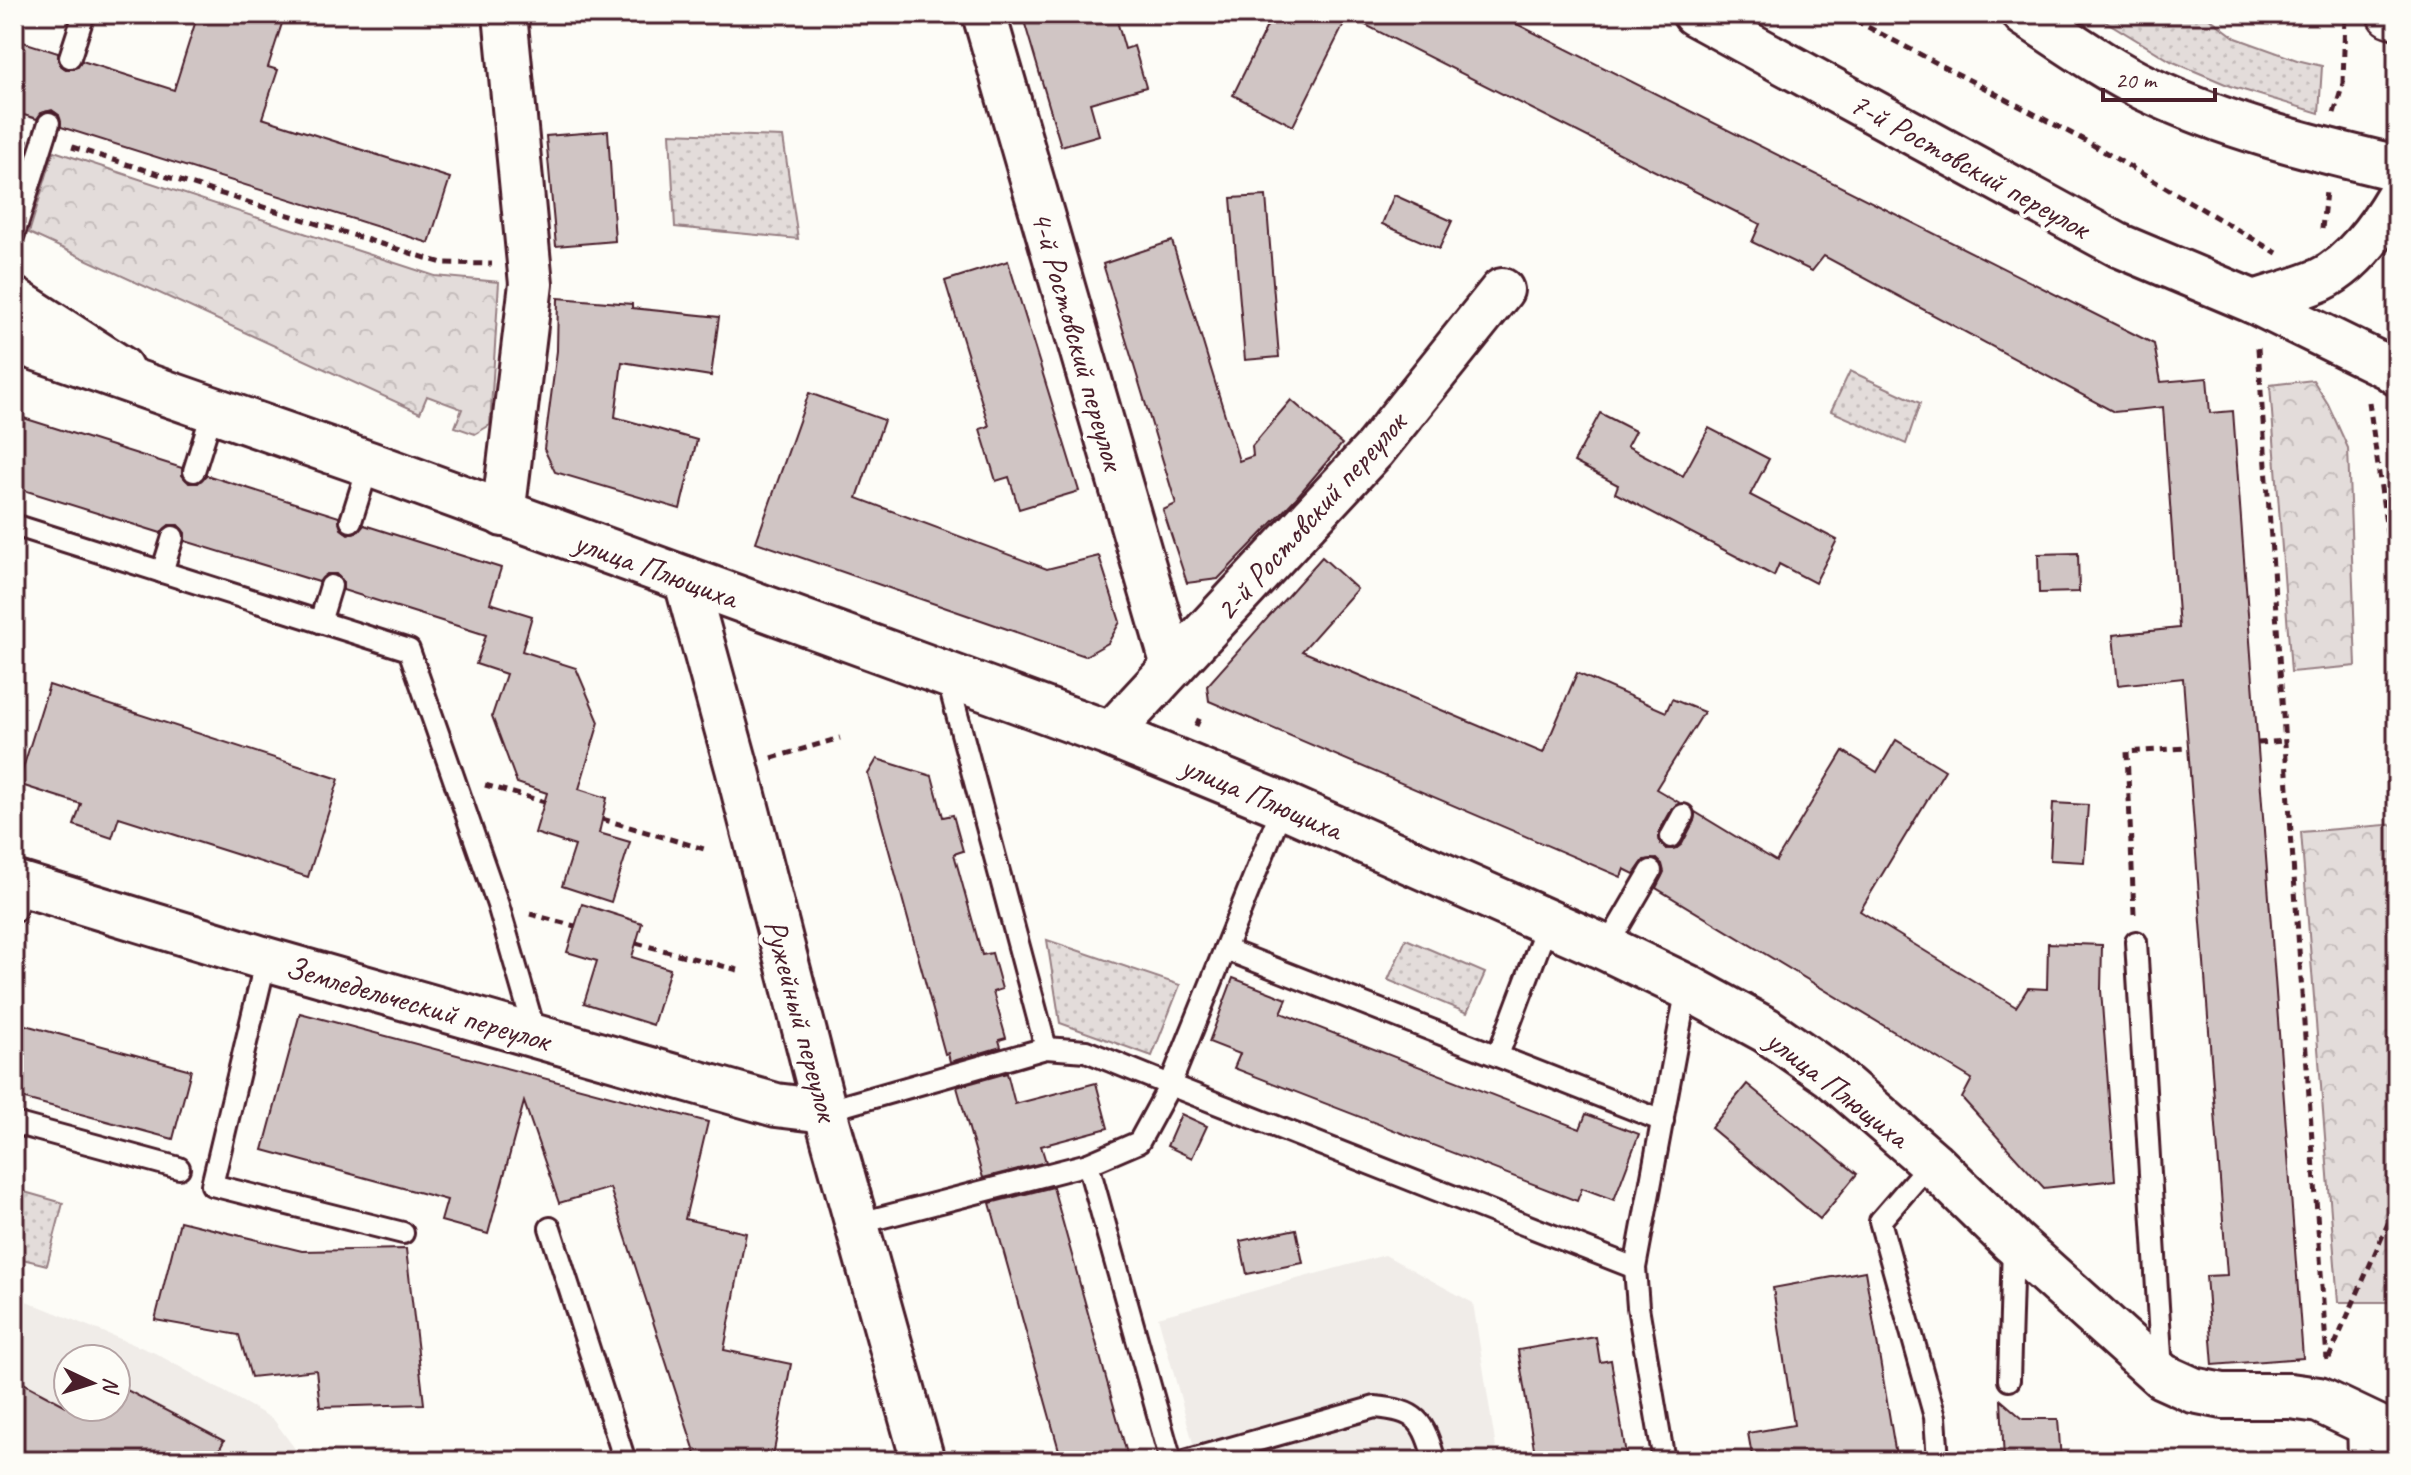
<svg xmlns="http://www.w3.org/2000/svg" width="2411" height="1475" viewBox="0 0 2411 1475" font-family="Caveat,sans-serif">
	<defs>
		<pattern id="grass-dots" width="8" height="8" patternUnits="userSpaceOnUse" patternTransform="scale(2)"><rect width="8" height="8" fill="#e3dcda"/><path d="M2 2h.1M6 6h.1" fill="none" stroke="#c4bcbb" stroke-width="1.8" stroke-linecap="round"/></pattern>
		<pattern id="forest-crowns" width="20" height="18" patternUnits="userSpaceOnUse" patternTransform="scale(2)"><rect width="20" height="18" fill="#e3dcda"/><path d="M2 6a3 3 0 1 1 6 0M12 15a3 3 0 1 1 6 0" fill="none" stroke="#c4bcbb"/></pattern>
	</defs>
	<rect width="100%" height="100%" fill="#fdfcf7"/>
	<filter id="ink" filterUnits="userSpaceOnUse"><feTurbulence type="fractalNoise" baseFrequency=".0125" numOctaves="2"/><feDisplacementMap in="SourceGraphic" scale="16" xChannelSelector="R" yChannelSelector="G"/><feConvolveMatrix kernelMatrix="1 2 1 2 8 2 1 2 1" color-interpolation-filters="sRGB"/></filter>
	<g filter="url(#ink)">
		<g fill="#f0ece8" fill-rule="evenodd">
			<path d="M1385,1255L1473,1303L1498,1461H1198L1158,1317Z"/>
			<path d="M14,1296L155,1353L273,1419L304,1461H14ZM68,1359H116V1407H68Z"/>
		</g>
		<g fill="url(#grass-dots)" stroke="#967e82" stroke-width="2">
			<path d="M2094,14H2204L2236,38L2297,60L2322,66L2319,113L2230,86L2171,61Z"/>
			<path d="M670,133L783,137L798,239L675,227Z"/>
			<path d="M1850,371L1920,403L1906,444L1831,411Z"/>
			<path d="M1406,939L1485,973L1467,1013L1388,980Z"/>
			<path d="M1047,940L1180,985L1152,1056L1060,1023Z"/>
			<path d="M14,1189L63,1203L47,1265L14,1257Z"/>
		</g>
		<g fill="url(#forest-crowns)" stroke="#967e82" stroke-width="2">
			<path d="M14,136L28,140L14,184Z"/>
			<path d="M54,151L435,276L499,282L490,425L475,434L455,427L462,409L427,396L420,413L29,233Z"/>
			<path d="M2313,380L2328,404L2348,448L2356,666L2291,672L2270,385Z"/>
			<path d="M2397,824V1302H2338L2301,832Z"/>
		</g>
		<g fill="#d0c5c4" stroke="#4a1f2b" stroke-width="2">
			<path d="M198,14H285L268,67L278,70L262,118L450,178L429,243L61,127L59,115L52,110L41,113L37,119L14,112V39L58,53L60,65L67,70L78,67L82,61L174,90Z"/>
			<path d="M1022,14H1115L1125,49L1134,46L1146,87L1090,103L1099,135L1061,146Z"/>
			<path d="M1273,14H1497L2154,344L2161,382L2207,378L2210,413L2233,411L2303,1358L2213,1365L2206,1276L2227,1275L2183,678L2118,685L2113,635L2179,628L2163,407L2114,412L1824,256L1812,271L1752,242L1760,224L1348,16L1293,126L1233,95Z"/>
			<path d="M608,131L615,241L556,246L546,136Z"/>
			<path d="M1394,195L1452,221L1439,249L1382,224Z"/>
			<path d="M1266,196L1279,357L1245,360L1231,198Z"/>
			<path d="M1172,241L1239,461L1253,456L1252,446L1291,400L1342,444L1296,498L1218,579L1187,583L1163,510L1176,504L1103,264Z"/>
			<path d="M1008,261L1079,491L1019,509L1009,477L996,481L980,429L989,426L945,281Z"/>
			<path d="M558,298L632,304V308L719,317L711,376L622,362L615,417L697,440L680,509L555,472L544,449L557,351Z"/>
			<path d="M809,393L884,420L857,498L1047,569L1099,556L1120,622L1108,643L1085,656L756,542Z"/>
			<path d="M1600,413L1635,431L1627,446L1683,476L1709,428L1769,459L1750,495L1837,540L1815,583L1779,564L1774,576L1615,493L1618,485L1574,462Z"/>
			<path d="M14,415L182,468V475L189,483H198L206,475L339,517L341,529L348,534L359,531L364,525L501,568L490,603L532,616L522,651L576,668L599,722L579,789L607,798L599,833L630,842L611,902L562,886L575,846L535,833L547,793L517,783L492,716L506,674L476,664L486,635L343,590V582L336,574H327L319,582L185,541V533L178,525H169L161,533L14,487Z"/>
			<path d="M2078,553L2079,592L2039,593L2038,554Z"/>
			<path d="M1322,557L1357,589L1302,651L1543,753L1577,673L1666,712L1672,699L1704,712L1656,789L1680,803L1672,809L1659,832L1660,843L1666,849L1677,848L1682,844L1694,821L1695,812L1776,861L1843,751L1877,772L1896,740L1945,770L1860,911L2016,1007L2028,988L2047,989L2048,943L2102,945L2101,990L2115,1180L2044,1188L1962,1098L1972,1079L1656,888L1664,872L1662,864L1657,859L1644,860L1634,874L1624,869L1621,877L1209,701L1207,686Z"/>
			<path d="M49,685L339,779L308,877L119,817L112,838L74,825L81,804L18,784Z"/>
			<path d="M877,759L932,776L943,817L953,815L963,851L954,854L982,955L992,953L1002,989L993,992L1006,1038L999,1040L1001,1047L950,1062L948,1053L945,1054L868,774Z"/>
			<path d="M2053,803L2088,805L2084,862L2050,860Z"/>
			<path d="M582,904L642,923L632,957L670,969L653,1025L584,1003L597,961L567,952Z"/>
			<path d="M1233,978L1287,999L1281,1013L1580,1129L1586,1114L1639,1134L1614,1200L1582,1188L1577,1201L1234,1068L1240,1054L1209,1042Z"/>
			<path d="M300,1013L708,1122L685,1219L746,1233L724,1350L791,1364L772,1461H698L610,1188L559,1203L524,1102L488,1234L441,1221L447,1200L263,1150Z"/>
			<path d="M14,1022L191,1070L173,1139L14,1096Z"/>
			<path d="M1007,1073L1015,1104L1096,1083L1108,1128L1041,1146L1046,1162L983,1178L957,1087Z"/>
			<path d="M1747,1084L1857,1174L1820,1219L1711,1128Z"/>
			<path d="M1181,1114L1207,1126L1192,1158L1167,1146Z"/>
			<path d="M1053,1187L1129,1461H1062L990,1203Z"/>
			<path d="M180,1221L302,1251L406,1249L424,1404L320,1407L316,1370L251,1377L239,1335L155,1320Z"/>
			<path d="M1296,1229L1303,1263L1247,1274L1240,1241Z"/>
			<path d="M1865,1271L1897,1461H1753L1748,1433L1794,1425L1773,1288Z"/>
			<path d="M1596,1337L1600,1362L1611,1360L1627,1461H1536L1518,1350Z"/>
			<path d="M14,1378L68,1407H118L127,1390L224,1441L213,1461H14Z"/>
			<path d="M2001,1400L2023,1419H2058L2061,1461H2004Z"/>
		</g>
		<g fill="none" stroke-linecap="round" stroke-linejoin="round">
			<g stroke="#4a1f2b" stroke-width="26">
				<g id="service">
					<path d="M70,57L84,14"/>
					<path d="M14,234L49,123"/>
					<path d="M194,471L213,410"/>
					<path d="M351,521L369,464"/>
					<path d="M14,525L409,650L498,905L536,1036"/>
					<path d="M162,572L173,537"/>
					<path d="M320,622L331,586"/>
					<path d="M947,677L1046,1048"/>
					<path d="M1671,837L1683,815"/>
					<path d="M14,912L24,885"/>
					<path d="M2136,942L2162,1372"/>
					<path d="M1606,948L1651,871"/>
					<path d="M1225,949L1663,1121"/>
					<path d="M266,959L212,1185L403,1233"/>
					<path d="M1498,1055L1548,922"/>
					<path d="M825,1111L1046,1048L1086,1051L1170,1085L1283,805"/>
					<path d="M14,1123L179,1168"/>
					<path d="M1931,1162L1880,1221L1935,1417L1938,1461"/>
					<path d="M1088,1164L1171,1461"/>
					<path d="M856,1224L1088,1164L1139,1142L1170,1085L1635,1268"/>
					<path d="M550,1228L625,1461"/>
					<path d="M2009,1380L2013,1246"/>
					<path d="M2358,1417L2359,1461"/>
					<path d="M1185,1461L1375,1407C1418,1411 1423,1420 1435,1461"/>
					<path d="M1664,1461L1638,1307L1635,1268L1687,987"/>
				</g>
			</g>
			<g stroke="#4a1f2b" stroke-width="48">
				<g id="minor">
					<path d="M984,14L1173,666"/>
					<path d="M1694,14L2118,245L2254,302L2389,368L2397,374"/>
					<path d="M14,299L121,368"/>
					<path d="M2254,302C2276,295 2299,289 2320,280C2352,265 2380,226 2397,197"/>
					<path d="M503,515L531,284L505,14"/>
					<path d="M685,578L737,768L825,1111L923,1461"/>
					<path d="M1110,734L1373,451L1502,290"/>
					<path d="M14,882L266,959L776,1105L825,1111"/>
				</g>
			</g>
			<g stroke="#4a1f2b" stroke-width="50">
				<path id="tertiary" d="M14,340L369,464L1110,734L1283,805L1606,948L1687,987L1766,1030L1831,1075L1931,1162L2013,1242L2162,1376L2193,1390L2223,1396H2290L2319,1400L2397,1437"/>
			</g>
			<g stroke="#4a1f2b" stroke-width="50">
				<g id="secondary">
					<path d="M2025,14C2064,39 2104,68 2145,88C2224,126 2312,148 2397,168"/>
					<path d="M2390,14L2397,16"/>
				</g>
			</g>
			<g stroke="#4a1f2b" stroke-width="5" stroke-dasharray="8 6" stroke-linecap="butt">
				<path d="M1843,14L2086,141L2277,253"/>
				<path d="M2334,113L2343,84"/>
				<path d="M72,147L442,263L492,264"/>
				<path d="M2322,229L2326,191"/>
				<path d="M2258,348L2327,1360"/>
				<path d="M2369,402L2397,603"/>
				<path d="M1196,726L1201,715"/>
				<path d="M2258,743L2285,741"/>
				<path d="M772,758L840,738"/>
				<path d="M485,785L545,802"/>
				<path d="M602,819L704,849"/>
				<path d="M530,914L575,926"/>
				<path d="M2134,914L2127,752L2188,748"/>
				<path d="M636,943L738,970"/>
				<path d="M2329,1358L2397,1203"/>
			</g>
			<use href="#service" stroke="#fdfcf7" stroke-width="20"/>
			<use href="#minor" stroke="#fdfcf7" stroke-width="42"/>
			<use href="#tertiary" stroke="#fdfcf7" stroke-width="44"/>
			<use href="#secondary" stroke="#fdfcf7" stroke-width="44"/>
			<path stroke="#4a1f2b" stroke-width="5" stroke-dasharray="8 6" stroke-linecap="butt" d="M2343,84L2345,14"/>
		</g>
	</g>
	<g text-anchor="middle" stroke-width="8" stroke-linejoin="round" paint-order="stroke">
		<g font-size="32" fill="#4a1f2b" stroke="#fdfcf7">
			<text transform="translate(1970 165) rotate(29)" y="11">7-й Ростовский переулок</text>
			<text transform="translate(1078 340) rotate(74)" y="11">4-й Ростовский переулок</text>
			<text transform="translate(1310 516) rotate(-48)" y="11">2-й Ростовский переулок</text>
			<text transform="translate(656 569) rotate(20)" y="11">улица Плющиха</text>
			<text transform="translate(1262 797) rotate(23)" y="11">улица Плющиха</text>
			<text transform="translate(418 1003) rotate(16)" y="11">Земледельческий переулок</text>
			<text transform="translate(802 1020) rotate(75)" y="11">Ружейный переулок</text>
			<text transform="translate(1838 1088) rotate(38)" y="11">улица Плющиха</text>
		</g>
	</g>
	<rect width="2411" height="1475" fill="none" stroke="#fdfcf7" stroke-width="48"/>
	<rect x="24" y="24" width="2363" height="1427" fill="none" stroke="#4a1f2b" stroke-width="3" filter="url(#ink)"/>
	<g transform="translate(92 1383) rotate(94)"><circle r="38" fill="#fdfcf7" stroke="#b5a4a5" stroke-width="2"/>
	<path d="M0-6L14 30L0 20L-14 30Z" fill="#4a1f2b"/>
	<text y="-12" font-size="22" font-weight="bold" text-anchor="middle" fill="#4a1f2b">N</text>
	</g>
	<path d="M2103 88v12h112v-12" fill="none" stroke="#4a1f2b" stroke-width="4"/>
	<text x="2115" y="88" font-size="24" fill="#4a1f2b" stroke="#fdfcf7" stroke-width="6" paint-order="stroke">20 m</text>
</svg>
